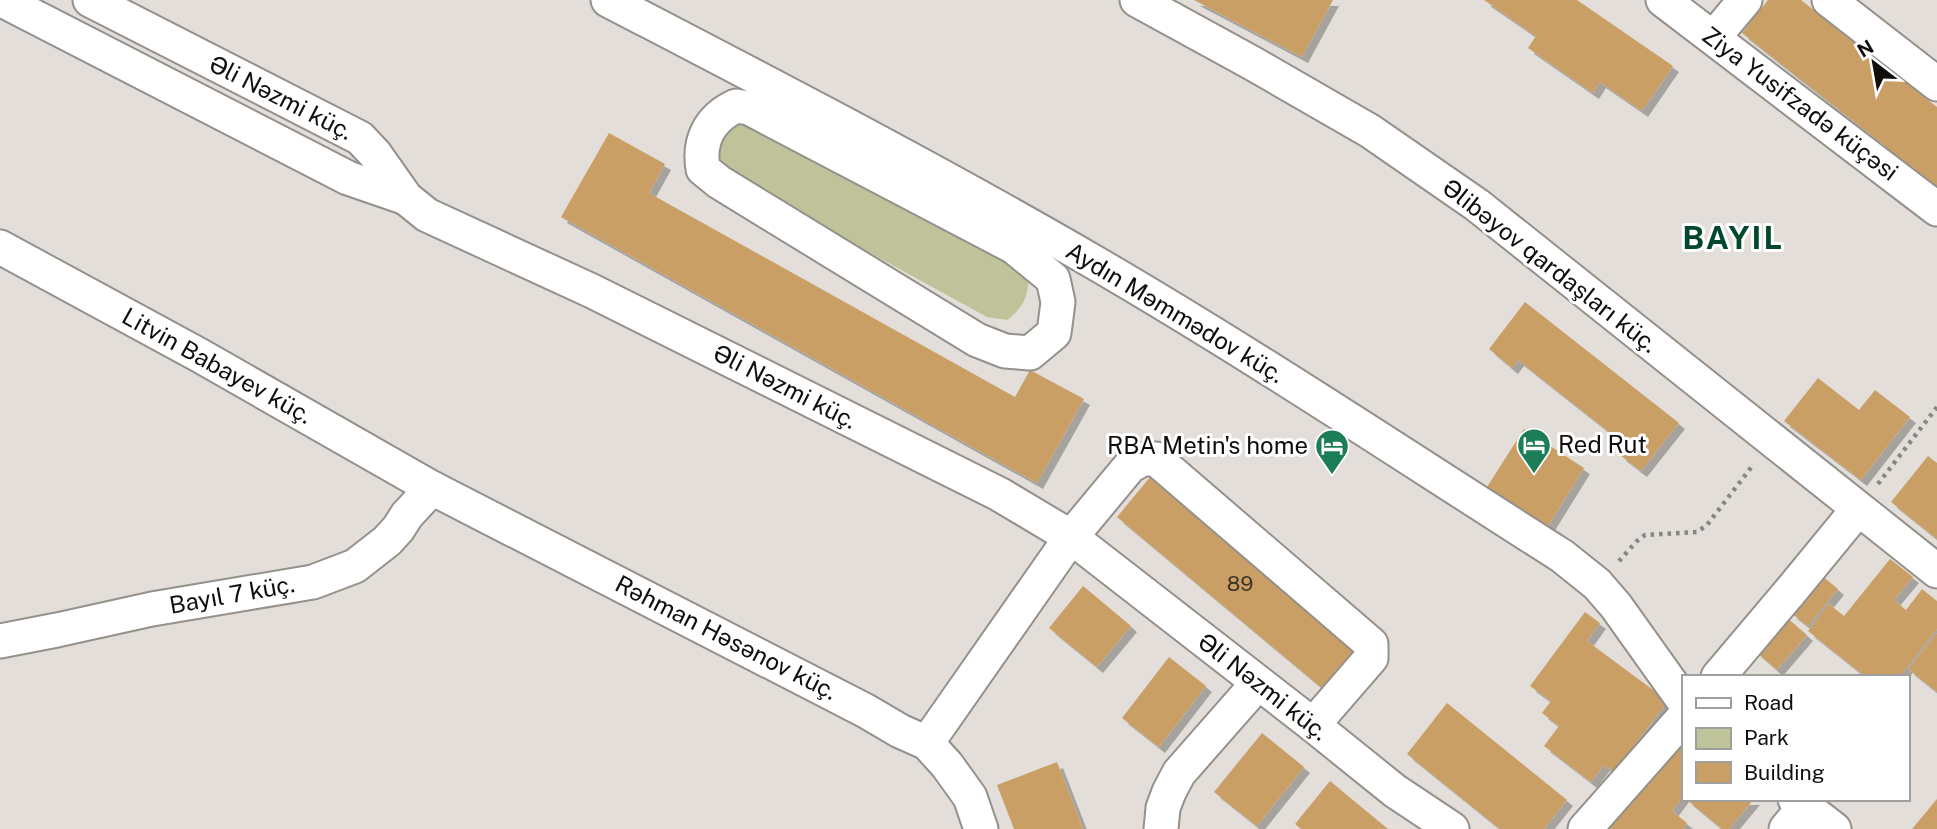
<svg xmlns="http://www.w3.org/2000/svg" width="1937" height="829" viewBox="0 0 1937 829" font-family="'Public Sans',sans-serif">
	<defs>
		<filter id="shadow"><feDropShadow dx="6" dy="6" stdDeviation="0" flood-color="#0004"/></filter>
	</defs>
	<rect width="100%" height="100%" fill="#e3ded9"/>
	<path fill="#bfc39a" d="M731,116L993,251L1029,277C1027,298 1024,307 1007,320L987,317L717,169L716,125Z"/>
	<g fill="#ca9f66" filter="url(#shadow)">
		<path d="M1194,0H1333L1302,57Z"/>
		<path d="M1484,0H1577L1673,66L1642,111L1600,82L1593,93L1528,48L1536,36Z"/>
		<path d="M1768,0H1801L1937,107V187L1742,33Z"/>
		<path d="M609,133L665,164L649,193L1015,397L1030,370L1084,399L1037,483L561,217Z"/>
		<path d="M1525,302L1679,423L1641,471L1620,455L1627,446L1518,360L1512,368L1489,349Z"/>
		<path d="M1818,378L1859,410L1875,390L1910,417L1861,480L1784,421Z"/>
		<path d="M1524,429L1584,468L1548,526L1487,487Z"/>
		<path d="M1928,456L1937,463V539L1891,502Z"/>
		<path d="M1151,476L1363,652L1328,693L1117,517Z"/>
		<path d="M1890,559L1913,577L1894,600L1906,610L1922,589L1937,601V629L1899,677H1866L1808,631L1829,604L1844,616Z"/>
		<path d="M1821,575L1838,589L1808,626L1791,613Z"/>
		<path d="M1083,586L1131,626L1097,667L1049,628Z"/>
		<path d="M1585,612L1600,623L1587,641L1668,701L1614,772L1604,765L1591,782L1544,746L1559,726L1542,713L1551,701L1530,686Z"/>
		<path d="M1785,616L1807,635L1777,670L1755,651Z"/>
		<path d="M1937,633V692L1908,669Z"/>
		<path d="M1169,657L1206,686L1159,747L1122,718Z"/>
		<path d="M1447,703L1567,800L1544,829H1500L1407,754Z"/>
		<path d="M1262,733L1304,767L1257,826L1214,792Z"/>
		<path d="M1683,736V796L1672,811L1687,823L1683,829H1607Z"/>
		<path d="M1057,762L1083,829H1014L997,785Z"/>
		<path d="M1330,781L1388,829H1301L1295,824Z"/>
		<path d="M1686,799H1754L1729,829H1722Z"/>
		<path d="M1937,799V829H1912Z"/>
	</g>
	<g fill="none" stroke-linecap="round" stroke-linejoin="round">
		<g stroke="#94908b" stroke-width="37">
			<g id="minor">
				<path d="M2,0L348,178L406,198"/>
				<path d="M90,0L360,138L375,154L406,198L427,215L592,291L999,494L1071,537L1313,725L1395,791L1452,829"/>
				<path d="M608,0C771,85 934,169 1092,261C1252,354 1406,457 1562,556L1597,584L1616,606L1683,700"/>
				<path d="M1137,0L1252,63L1370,131L1477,205L1937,571"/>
				<path d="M1663,0L1937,209"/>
				<path d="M1829,0L1937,84"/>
				<path d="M1714,37L1745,0"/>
				<path d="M736,106L749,108L1014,247L1053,279L1058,302L1054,333L1030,353L1005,351L977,340L719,182L703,169C698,140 710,118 736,106Z"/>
				<path d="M0,247L199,355L432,488L866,711L900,731L927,743L947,765L970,797L981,829"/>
				<path d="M0,641L57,630L152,609L313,582L355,566L387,541L398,529L407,515L432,488"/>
				<path d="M1718,677L1789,593L1858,509"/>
				<path d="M927,743L1071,537L1130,466L1143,459H1156L1371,644V658L1313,725"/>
				<path d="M1795,799L1834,829"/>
				<path d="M1161,829L1163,808L1169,792L1179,773L1258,683"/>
				<path d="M1585,829L1683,718"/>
				<path d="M1786,829L1804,807"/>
			</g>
		</g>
		<g stroke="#898581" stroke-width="4.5" stroke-dasharray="3.5 5" stroke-linecap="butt">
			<path d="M1878,484L1937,407"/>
			<path d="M1619,561L1637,541L1645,535L1697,532L1707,525L1753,465"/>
		</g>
		<use href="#minor" stroke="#fff" stroke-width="33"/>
	</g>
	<defs>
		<g id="hotel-pin" transform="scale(1.75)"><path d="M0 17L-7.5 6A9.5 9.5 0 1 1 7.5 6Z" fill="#1c7e56" stroke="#fff"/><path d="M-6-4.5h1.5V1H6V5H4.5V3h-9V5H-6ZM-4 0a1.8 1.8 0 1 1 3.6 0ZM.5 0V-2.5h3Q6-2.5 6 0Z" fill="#fff"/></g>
	</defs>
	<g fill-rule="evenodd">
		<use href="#hotel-pin" x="1534" y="445"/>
		<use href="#hotel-pin" x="1332" y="446"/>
	</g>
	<g text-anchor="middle" stroke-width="6" stroke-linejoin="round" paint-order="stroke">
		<g font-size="21" fill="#3e3222">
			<text x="1240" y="591">89</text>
		</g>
		<g font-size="24" fill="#100e0c" stroke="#fff">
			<text transform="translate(281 98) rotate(27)" y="8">Əli Nəzmi küç.</text>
			<text transform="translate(1800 104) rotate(37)" y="8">Ziya Yusifzadə küçəsi</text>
			<text transform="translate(1550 266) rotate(38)" y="8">Əlibəyov qardaşları küç.</text>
			<text transform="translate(1175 313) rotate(31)" y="8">Aydın Məmmədov küç.</text>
			<text transform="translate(217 366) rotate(29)" y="8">Litvin Babayev küç.</text>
			<text transform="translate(785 387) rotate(27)" y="8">Əli Nəzmi küç.</text>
			<text transform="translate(232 595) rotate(-10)" y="8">Bayıl 7 küç.</text>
			<text transform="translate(726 638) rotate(27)" y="8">Rəhman Həsənov küç.</text>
			<text transform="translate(1263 687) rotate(38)" y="8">Əli Nəzmi küç.</text>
		</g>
		<g font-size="24" fill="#100e0c" stroke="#fff" text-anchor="start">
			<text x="1558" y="453">Red Rut</text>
			<text x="1308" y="454" text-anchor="end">RBA Metin's home</text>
		</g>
		<g font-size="32" font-weight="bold" letter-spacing="2" fill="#00472d" stroke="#fff">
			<text x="1733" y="249">BAYIL</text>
		</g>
	</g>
	<rect x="1682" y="675" width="228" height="126" fill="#ffffff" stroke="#9f9f9e" stroke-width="2"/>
	<rect x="1696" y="698" width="35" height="10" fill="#ffffff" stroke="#9f9f9e" stroke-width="2"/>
	<text x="1744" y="710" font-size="21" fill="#100e0c">Road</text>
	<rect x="1696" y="728" width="35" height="21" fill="#bfc39a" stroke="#9f9f9e" stroke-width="2"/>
	<text x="1744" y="745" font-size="21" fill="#100e0c">Park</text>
	<rect x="1696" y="762" width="35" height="21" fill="#ca9f66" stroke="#9f9f9e" stroke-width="2"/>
	<text x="1744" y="780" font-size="21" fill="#100e0c">Building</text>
	<g transform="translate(1874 63) rotate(329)" stroke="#ffffff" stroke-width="5" paint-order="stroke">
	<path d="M0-5L12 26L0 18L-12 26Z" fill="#100e0c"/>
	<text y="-10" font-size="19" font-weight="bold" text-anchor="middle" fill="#100e0c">N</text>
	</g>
</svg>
